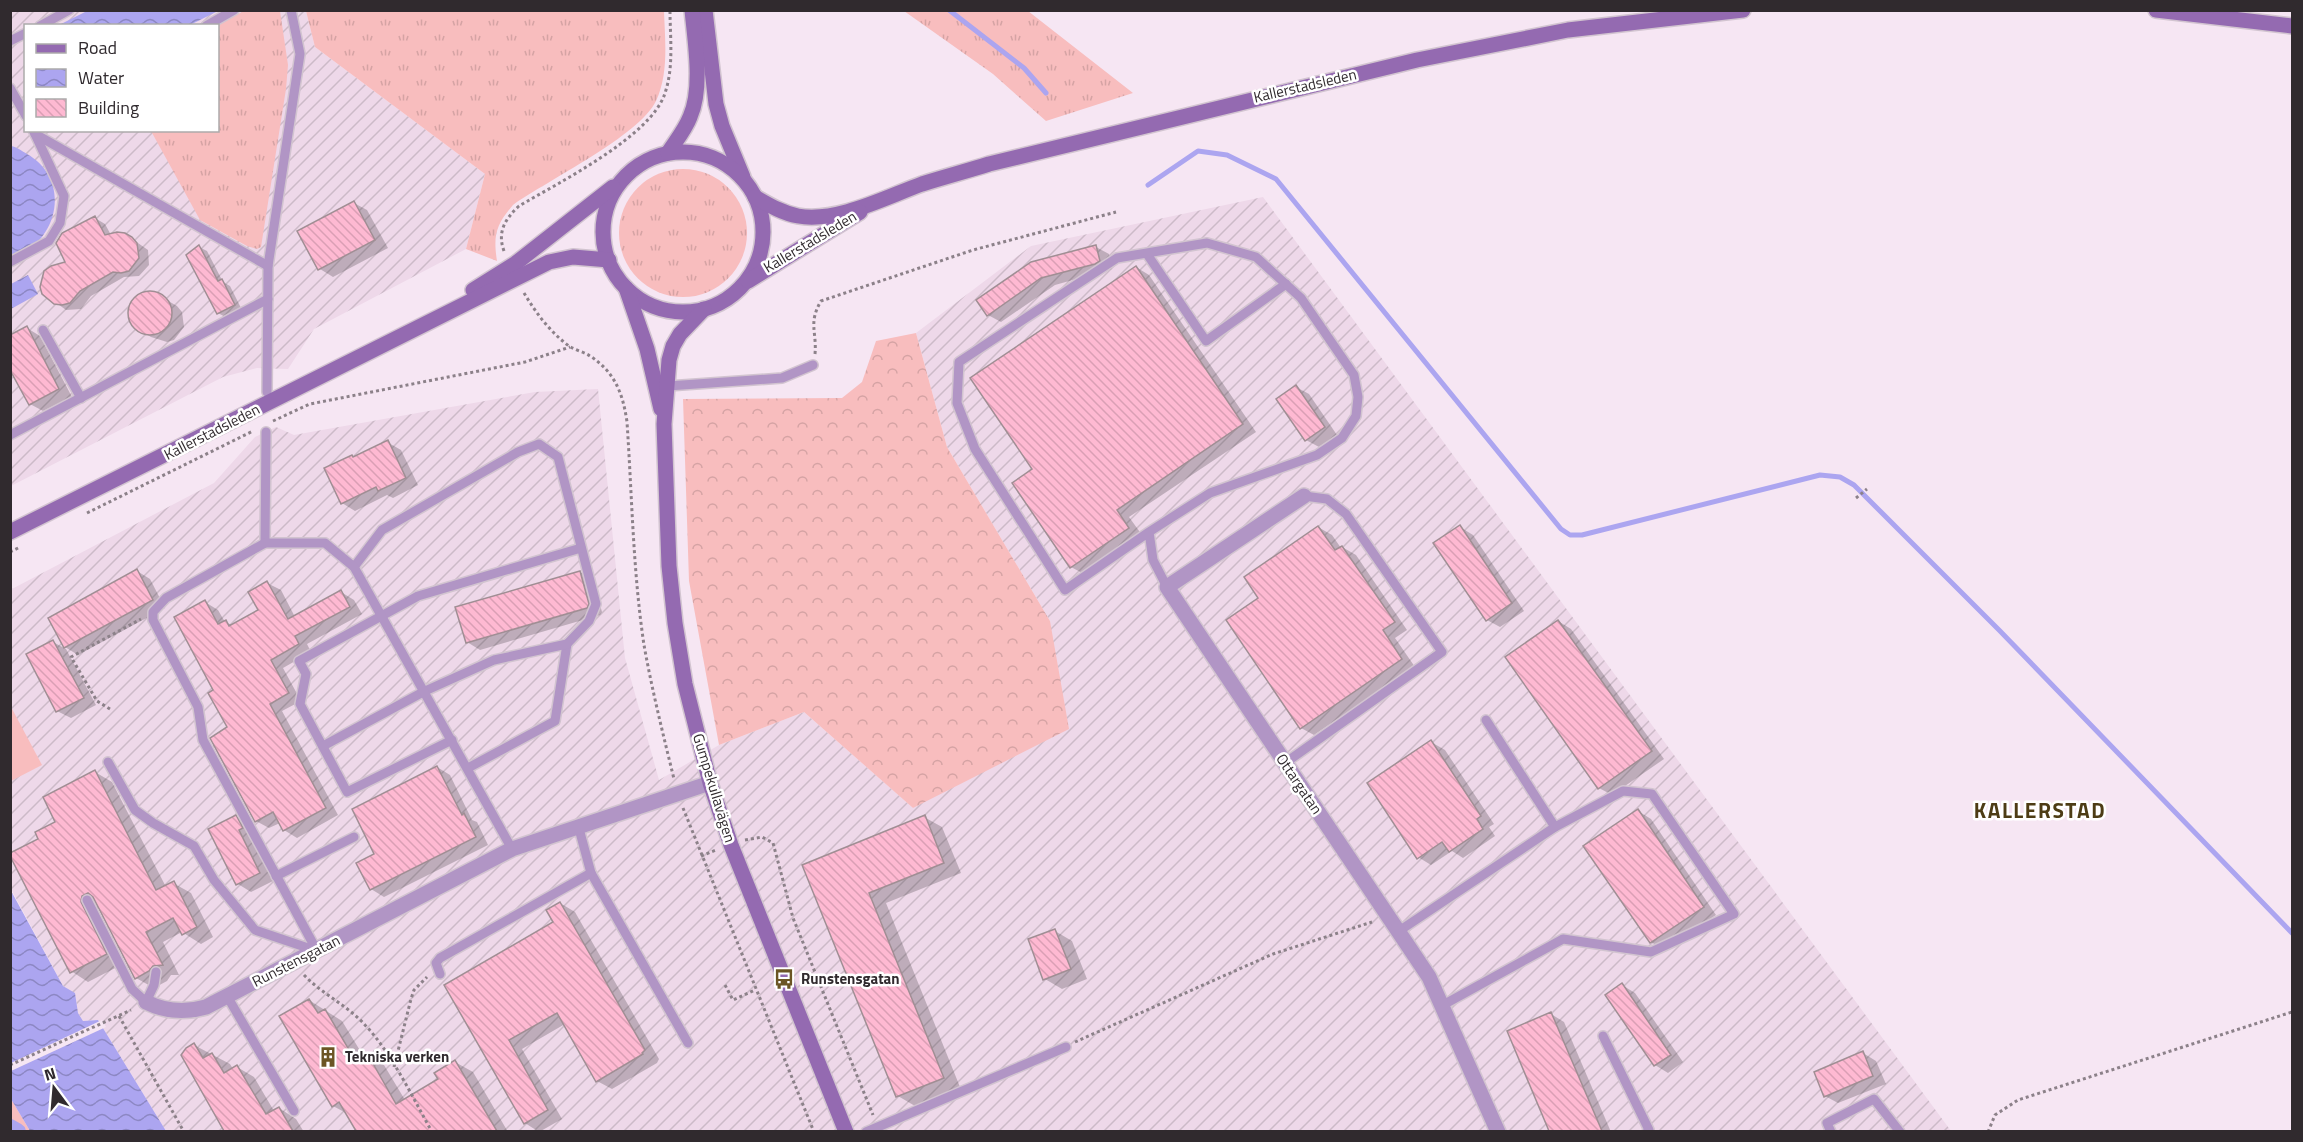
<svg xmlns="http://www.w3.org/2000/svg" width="2303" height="1142" viewBox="0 0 2303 1142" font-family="'Titillium Web',sans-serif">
	<defs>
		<pattern id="industrial-furrows" width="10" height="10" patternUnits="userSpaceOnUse" patternTransform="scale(1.5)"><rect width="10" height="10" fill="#eed8e9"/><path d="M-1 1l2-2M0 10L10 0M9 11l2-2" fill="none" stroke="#ccbac8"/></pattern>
		<pattern id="grass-tufts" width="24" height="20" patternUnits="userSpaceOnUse" patternTransform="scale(1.5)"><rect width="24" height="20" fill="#f8bdbe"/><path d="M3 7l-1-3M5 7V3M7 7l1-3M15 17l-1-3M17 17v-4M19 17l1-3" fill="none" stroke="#d5a3a4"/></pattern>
		<pattern id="forest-crowns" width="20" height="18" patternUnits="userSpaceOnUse" patternTransform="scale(1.5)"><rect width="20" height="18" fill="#f8bdbe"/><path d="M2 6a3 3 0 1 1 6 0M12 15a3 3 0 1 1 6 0" fill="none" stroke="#d5a3a4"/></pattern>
		<pattern id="water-waves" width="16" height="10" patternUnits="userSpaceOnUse" patternTransform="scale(1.5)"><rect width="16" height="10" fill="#aca5f0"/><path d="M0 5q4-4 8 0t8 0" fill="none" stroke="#8c87c3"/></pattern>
		<pattern id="building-back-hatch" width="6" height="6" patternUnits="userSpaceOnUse" patternTransform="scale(1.5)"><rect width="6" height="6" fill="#feb9d2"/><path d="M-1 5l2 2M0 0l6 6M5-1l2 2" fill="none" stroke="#da9fb5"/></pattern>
	</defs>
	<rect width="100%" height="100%" fill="#f6e6f3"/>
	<g fill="url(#industrial-furrows)" fill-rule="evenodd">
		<path d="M11,11H306L315,47L485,174L466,249L314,329L288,369L257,368L223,377L11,486ZM26,26H218V130H26Z"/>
		<path d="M1263,197L1951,1131H166L98,1020L83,1021L78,1013L75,994L63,986L11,889L10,590L214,483L255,437L276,427L294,435L535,392L598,389L625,658L659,780L719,745L804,712L913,808L1050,621L947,447L916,333L1031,246Z"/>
	</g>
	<g fill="url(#grass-tufts)">
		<path d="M244,11H280L288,65L286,89L261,247L257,249L247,246L200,220L151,131L218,130V26L216,25Z"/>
		<path d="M306,11H664C665,40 669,73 656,101C639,136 548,180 513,205C496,225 493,235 497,261L466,249L485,174L315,47Z"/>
		<path d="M904,11H1028L1133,93L1046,121L993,74Z"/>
		<circle cx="683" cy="233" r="64"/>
	</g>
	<path fill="url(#forest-crowns)" d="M916,333L947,447L1050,621L1069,729L913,808L804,712L719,745L689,581L683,399L842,398L862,382L876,341Z"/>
	<g fill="#f8bdbe">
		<path d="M10,705L42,765L11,781H10Z"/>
		<path d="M11,1099L30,1131H11Z"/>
	</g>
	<g fill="url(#water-waves)">
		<path d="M87,11V10L218,11L190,25H59Z"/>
		<path d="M11,146C17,147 22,151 27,154C73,180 58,244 11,258Z"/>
		<path d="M28,275L38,294L11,309V284Z"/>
		<path d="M10,889L63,986L75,993L78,1013L83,1021L98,1020L166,1131H30L11,1099Z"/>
	</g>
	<path fill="#f6e6f3" d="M102,1020L106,1027L11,1071V1063Z"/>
	<g fill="#0003">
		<path d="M354,203L367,210L388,248L333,277L320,269L299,232Z"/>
		<path d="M95,218L105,224L111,235L125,234L148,250L149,265L139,276L124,277L91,296L81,309L66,310L43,293L42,279L46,272L67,263Z"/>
		<path d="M199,247L207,251L223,282L230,286L242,310L227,318L218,313Z"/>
		<path d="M1096,247L1109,254L1112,269L1055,285L1001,322L988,315L978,301Z"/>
		<path d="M1136,267L1149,275L1256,432L1129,517L1142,535L1084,574L1071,567L1034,470Z"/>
		<path d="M148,293L163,298L177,306L182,312L184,327L174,340L167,342L151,337L138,329L132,323L130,316L135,301Z"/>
		<path d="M27,328L40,336L72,397L43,411L30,404Z"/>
		<path d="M1296,387L1309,394L1337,435L1319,447L1306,440Z"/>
		<path d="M387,442L401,450L418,485L393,498L387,495L355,511L342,503L355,458Z"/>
		<path d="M1318,527L1332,535L1341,548L1342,547L1356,555L1407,630L1395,638L1415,667L1314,735L1301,728L1260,598Z"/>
		<path d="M1460,527L1473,535L1524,611L1500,627L1487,620Z"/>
		<path d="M137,571L150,579L165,608L78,655L65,647Z"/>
		<path d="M580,572L593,580L602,612L600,615L480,650L467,642Z"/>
		<path d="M267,583L281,590L295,617L341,592L354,600L362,614L307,644L311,652L283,668L301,701L282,711L338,815L297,838L284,830L280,823L269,828L256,821L229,728L215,690L205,602L218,610L225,622L232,625L260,611Z"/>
		<path d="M1558,621L1571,629L1664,759L1612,795L1599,788Z"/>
		<path d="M53,642L66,649L96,705L71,718L57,711Z"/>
		<path d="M1431,742L1445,750L1494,824L1489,827L1495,836L1463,858L1452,851L1431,865L1418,857Z"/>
		<path d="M437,767L450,775L472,820L477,822L488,845L384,897L371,889L376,855Z"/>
		<path d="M95,772L112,782L166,887L173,883L191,893L213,937L201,944L182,932L163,942L179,975H171L167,981L154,988L136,978L98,904V914L123,964L88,982L71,971L40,840L57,822Z"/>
		<path d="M1638,811L1651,819L1716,915L1664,950L1651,942Z"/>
		<path d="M236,816L249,824L251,838L273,881L251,892L238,884L210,829Z"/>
		<path d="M924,817L942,827L961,873L886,903L960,1087L915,1106L898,1096L804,866Z"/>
		<path d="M560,903L575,912L659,1059L657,1063L612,1089L597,1081L565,1024L522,1049L562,1119L539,1132L525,1123L446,985L555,922Z"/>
		<path d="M1055,931L1072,941L1087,979L1062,989L1045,979Z"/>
		<path d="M1622,985L1635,993L1683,1062L1668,1073L1655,1065L1607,996Z"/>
		<path d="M309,1000L342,1021L364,1057L367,1055L384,1065L405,1100L440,1080L455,1062L473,1072L508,1132H358L348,1114L333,1106Z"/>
		<path d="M1551,1014L1564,1022L1611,1132H1551L1509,1032Z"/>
		<path d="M194,1045L230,1064L233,1069L237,1067L254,1077L274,1111L279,1108L296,1119L304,1132H226L182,1055Z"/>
		<path d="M1863,1053L1876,1061L1886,1084L1838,1103L1825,1096Z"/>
	</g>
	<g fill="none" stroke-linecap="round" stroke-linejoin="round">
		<g stroke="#aca5f0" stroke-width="5">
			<path d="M949,10L1024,68L1046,93"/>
			<path d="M1148,185L1198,151L1227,155L1276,179L1561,529L1570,535H1582L1820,475L1840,477L1854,485L2000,631L2292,933"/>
		</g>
		<path stroke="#aca5f0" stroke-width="18" d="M10,1128L17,1132"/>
	</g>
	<g fill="url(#building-back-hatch)" stroke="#a08e94" stroke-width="1.5">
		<path d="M354,201L375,240L318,270L297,231Z"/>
		<path d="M95,216L105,235L117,232L125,233L132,237L137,243L139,258L129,271L121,273L113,272L80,291L70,303L62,305L54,304L42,294L40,287L44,271L51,266L65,262L56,243L62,233Z"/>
		<path d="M199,245L218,281L222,279L235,305L217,314L186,255Z"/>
		<path d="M1096,245L1100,261L1095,264L1041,278L987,316L976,300L1031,262Z"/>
		<path d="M1136,266L1243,424L1117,510L1129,528L1070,568L1012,483L1032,469L970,378Z"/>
		<circle cx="150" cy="313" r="22"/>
		<path d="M27,326L59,389L29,405L10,370V335Z"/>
		<path d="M1296,385L1325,427L1305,441L1276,399Z"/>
		<path d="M388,440L406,478L378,491L376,487L341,504L324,468L352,455L353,457Z"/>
		<path d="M1460,525L1512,603L1486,621L1433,543Z"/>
		<path d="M1318,526L1335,550L1342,546L1395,622L1383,630L1402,659L1300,729L1226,620L1258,598L1244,577Z"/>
		<path d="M137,569L153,600L64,648L48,618Z"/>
		<path d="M580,571L589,604L587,608L466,643L455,607Z"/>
		<path d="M267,581L288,619L341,590L350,607L295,636L299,644L271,660L289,693L270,704L326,808L283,831L273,812L255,822L210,738L227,727L208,693L213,690L174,617L205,600L218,624L226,620L229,626L258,610L248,592Z"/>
		<path d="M1558,620L1652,751L1598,789L1505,657Z"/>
		<path d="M53,640L84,698L56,712L26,654Z"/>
		<path d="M1431,740L1481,816L1477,819L1483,829L1449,852L1442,842L1417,859L1367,783Z"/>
		<path d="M437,766L462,815L464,813L476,837L370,890L356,863L374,854L352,809Z"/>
		<path d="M95,770L156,890L174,881L197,927L182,935L173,918L146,932L163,965L153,966L149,971L135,979L93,897L88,893L82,896L81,902L107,954L70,973L10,856V853L38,839L35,832L55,822L43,797Z"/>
		<path d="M1638,809L1704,907L1650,943L1583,846Z"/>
		<path d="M236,815L243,828L239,830L260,873L236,885L208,829Z"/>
		<path d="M925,815L944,863L869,893L944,1078L896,1097L802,865Z"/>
		<path d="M560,902L645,1050L642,1053L643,1054L596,1082L557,1013L509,1040L548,1110L524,1124L444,985L553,922L546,910Z"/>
		<path d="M1055,929L1071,969L1043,980L1028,939Z"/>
		<path d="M1622,983L1671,1055L1654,1066L1605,995Z"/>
		<path d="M309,999L318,1013L325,1009L355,1060L367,1053L396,1104L438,1079L434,1073L455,1060L497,1131H356L339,1102L332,1107L279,1016Z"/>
		<path d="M1551,1012L1602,1131H1549L1507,1031Z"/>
		<path d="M194,1043L203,1058L212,1053L224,1073L237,1065L266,1114L279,1107L293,1131H224L181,1055L186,1048Z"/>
		<path d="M1863,1051L1873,1076L1824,1097L1814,1072Z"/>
	</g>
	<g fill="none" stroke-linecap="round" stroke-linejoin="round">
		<g stroke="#d2c4d0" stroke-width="12">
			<g id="lane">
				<path d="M40,26L69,10"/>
				<path d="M206,26L234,10"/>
				<path d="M10,41L26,33"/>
				<path d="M10,88L26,116"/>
				<path d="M33,130L35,134L268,266"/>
				<path d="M1147,254L1206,341L1286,284"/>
				<path d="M10,262L49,241L60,223L64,196L35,134"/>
				<path d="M43,330L81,398"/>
				<path d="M668,386L782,378L813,365"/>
				<path d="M267,392L268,266L300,54L291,10"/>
				<path d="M10,435L268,299"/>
				<path d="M1149,532L1065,590L975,449L957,403L959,362L1117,258L1207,243L1256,257L1301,298L1354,375L1358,397L1356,416L1342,438L1317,455L1210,493L1149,532L1153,560L1167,587"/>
				<path d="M265,543L266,432"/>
				<path d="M354,567L382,530L518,452L539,444L558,457L596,604L589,621L567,644L555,721L468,768"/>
				<path d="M1486,720L1555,827"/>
				<path d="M452,740L347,792L300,704L306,674L299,661L418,596L581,548"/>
				<path d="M323,746L425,691L494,660L567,644"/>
				<path d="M108,762L135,810L153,823L194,846L214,880L255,930L317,951"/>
				<path d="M1285,763L1442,652L1346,514L1327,499L1304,496"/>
				<path d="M578,825L591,873L688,1043"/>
				<path d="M276,876L354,837"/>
				<path d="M87,900L132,989L146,1002L154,985L156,972"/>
				<path d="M1399,931L1555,827L1623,791L1652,794L1734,914L1651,952L1563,939L1443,1005"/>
				<path d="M317,951L203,740L198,707L153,620V612L166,598L265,543H325L354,567L512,849"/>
				<path d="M440,974L436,963L440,958L591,873"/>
				<path d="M227,996L294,1111"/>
				<path d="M1603,1036L1649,1130L1647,1132"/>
				<path d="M866,1132L1066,1047"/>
				<path d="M1831,1132L1827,1123L1874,1099L1900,1132"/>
			</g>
		</g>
		<g stroke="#d2c4d0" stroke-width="18">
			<g id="street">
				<path d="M1304,496L1167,587L1429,977L1498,1132"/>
				<path d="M146,1002C166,1012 185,1013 206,1007L512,849L710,783"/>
			</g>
		</g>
		<g stroke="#d2c4d0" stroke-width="18">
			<g id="secondary">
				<path d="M705,10L716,104L722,126L743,177"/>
				<path d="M2156,10L2292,26"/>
				<circle cx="683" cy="232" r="80"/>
				<path d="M668,153C675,142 685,130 690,117C703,88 695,42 692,10"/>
				<path d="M755,197C769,205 782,213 798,216C837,223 886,197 922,184C944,177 967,171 989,164L1417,60L1568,30L1743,10"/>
				<path d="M748,281L860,212"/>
				<path d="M626,288L647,349L661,409"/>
				<path d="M473,290L516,263L613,187"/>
				<path d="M704,309L680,334L673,346L669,360L664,424L669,566L675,623L685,684L710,783L731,845L846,1132"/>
				<path d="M10,532C190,442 369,351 549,262L573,257L609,260"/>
			</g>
		</g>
		<g stroke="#8c8189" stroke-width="3" stroke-dasharray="3 3" stroke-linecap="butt">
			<path d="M504,251C497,232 505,219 519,206C558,183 652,136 665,93C674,67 670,37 670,10"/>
			<path d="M524,293C536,313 550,332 569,346C575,350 584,352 590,356C615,372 623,394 627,422C632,496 633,572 644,645C652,690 663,734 674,779"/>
			<path d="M815,354C817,332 808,323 821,301L973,250L1116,212"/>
			<path d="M273,421L310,404L525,362L570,347"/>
			<path d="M1856,498L1867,489"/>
			<path d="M87,513L253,431"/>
			<path d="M10,552L20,547"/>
			<path d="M110,709L97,701L71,657L141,619"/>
			<path d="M683,808L814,1132"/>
			<path d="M745,840L762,837L773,843L793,918L873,1115"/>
			<path d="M701,856L716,850"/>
			<path d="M304,975C322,994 347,1005 365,1025C391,1052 413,1098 432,1132"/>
			<path d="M725,985L733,1000L755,990"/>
			<path d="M119,1016L184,1132"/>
			<path d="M1075,1042L1273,954L1372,922"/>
			<path d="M10,1065L131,1010"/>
			<path d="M394,1067L411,999L414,990L427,977"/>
			<path d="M1988,1132L1995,1115L2018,1100L2292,1012"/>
		</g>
		<use href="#lane" stroke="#b195c5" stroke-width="9"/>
		<use href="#street" stroke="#b195c5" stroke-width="15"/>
		<use href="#secondary" stroke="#946ab1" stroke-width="15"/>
	</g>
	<defs>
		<g id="bus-bare" transform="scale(1.62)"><path d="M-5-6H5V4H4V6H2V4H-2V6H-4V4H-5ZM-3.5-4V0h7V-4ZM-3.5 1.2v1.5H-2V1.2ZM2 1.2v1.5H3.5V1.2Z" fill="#6b5524" stroke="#fff" stroke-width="2.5" paint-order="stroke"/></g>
		<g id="building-bare" transform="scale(1.62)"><path d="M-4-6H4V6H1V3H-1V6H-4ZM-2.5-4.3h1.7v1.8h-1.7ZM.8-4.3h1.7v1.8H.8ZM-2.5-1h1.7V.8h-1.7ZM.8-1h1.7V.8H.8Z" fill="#6b5524" stroke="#fff" stroke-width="2.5" paint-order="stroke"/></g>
	</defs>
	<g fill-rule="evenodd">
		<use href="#bus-bare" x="784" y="979"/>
		<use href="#building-bare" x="328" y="1057"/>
	</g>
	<g text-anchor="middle" stroke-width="5" stroke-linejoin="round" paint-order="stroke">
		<g font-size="15" fill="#302a2e" stroke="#fff">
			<text transform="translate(1305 86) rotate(-13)" y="5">Kallerstadsleden</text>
			<text transform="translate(810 242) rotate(-31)" y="5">Kallerstadsleden</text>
			<text transform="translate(212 432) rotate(-27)" y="5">Kallerstadsleden</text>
			<text transform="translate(1299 784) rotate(56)" y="5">Ottargatan</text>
			<text transform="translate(714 788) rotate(73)" y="5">Gumpekullavägen</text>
			<text transform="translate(296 961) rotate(-27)" y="5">Runstensgatan</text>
		</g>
		<g font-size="15" font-weight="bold" fill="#302a2e" stroke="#fff" text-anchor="start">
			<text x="801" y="984">Runstensgatan</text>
			<text x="345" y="1062">Tekniska verken</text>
		</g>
		<g font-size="21" font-weight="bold" letter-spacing="1.5" fill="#4d3c15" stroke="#fff">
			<text x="2040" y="818">KALLERSTAD</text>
		</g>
	</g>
	<rect width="2303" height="1142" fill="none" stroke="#302a2e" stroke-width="24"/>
	<rect x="24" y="24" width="195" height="108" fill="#ffffff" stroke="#acaaab" stroke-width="1.5"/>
	<rect x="36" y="44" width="30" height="9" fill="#946ab1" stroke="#acaaab" stroke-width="1.5"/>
	<text x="78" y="54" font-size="18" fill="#302a2e">Road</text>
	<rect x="36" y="69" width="30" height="18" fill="url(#water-waves)" stroke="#acaaab" stroke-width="1.5"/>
	<text x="78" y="84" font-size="18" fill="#302a2e">Water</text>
	<rect x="36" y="99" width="30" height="18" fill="url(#building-back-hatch)" stroke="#acaaab" stroke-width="1.5"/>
	<text x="78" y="114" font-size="18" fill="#302a2e">Building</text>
	<g transform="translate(54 1088) rotate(344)" stroke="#ffffff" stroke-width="4.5" paint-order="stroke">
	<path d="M0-4.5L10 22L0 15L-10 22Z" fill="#302a2e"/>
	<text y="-9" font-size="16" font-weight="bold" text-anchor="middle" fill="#302a2e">N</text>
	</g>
</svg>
